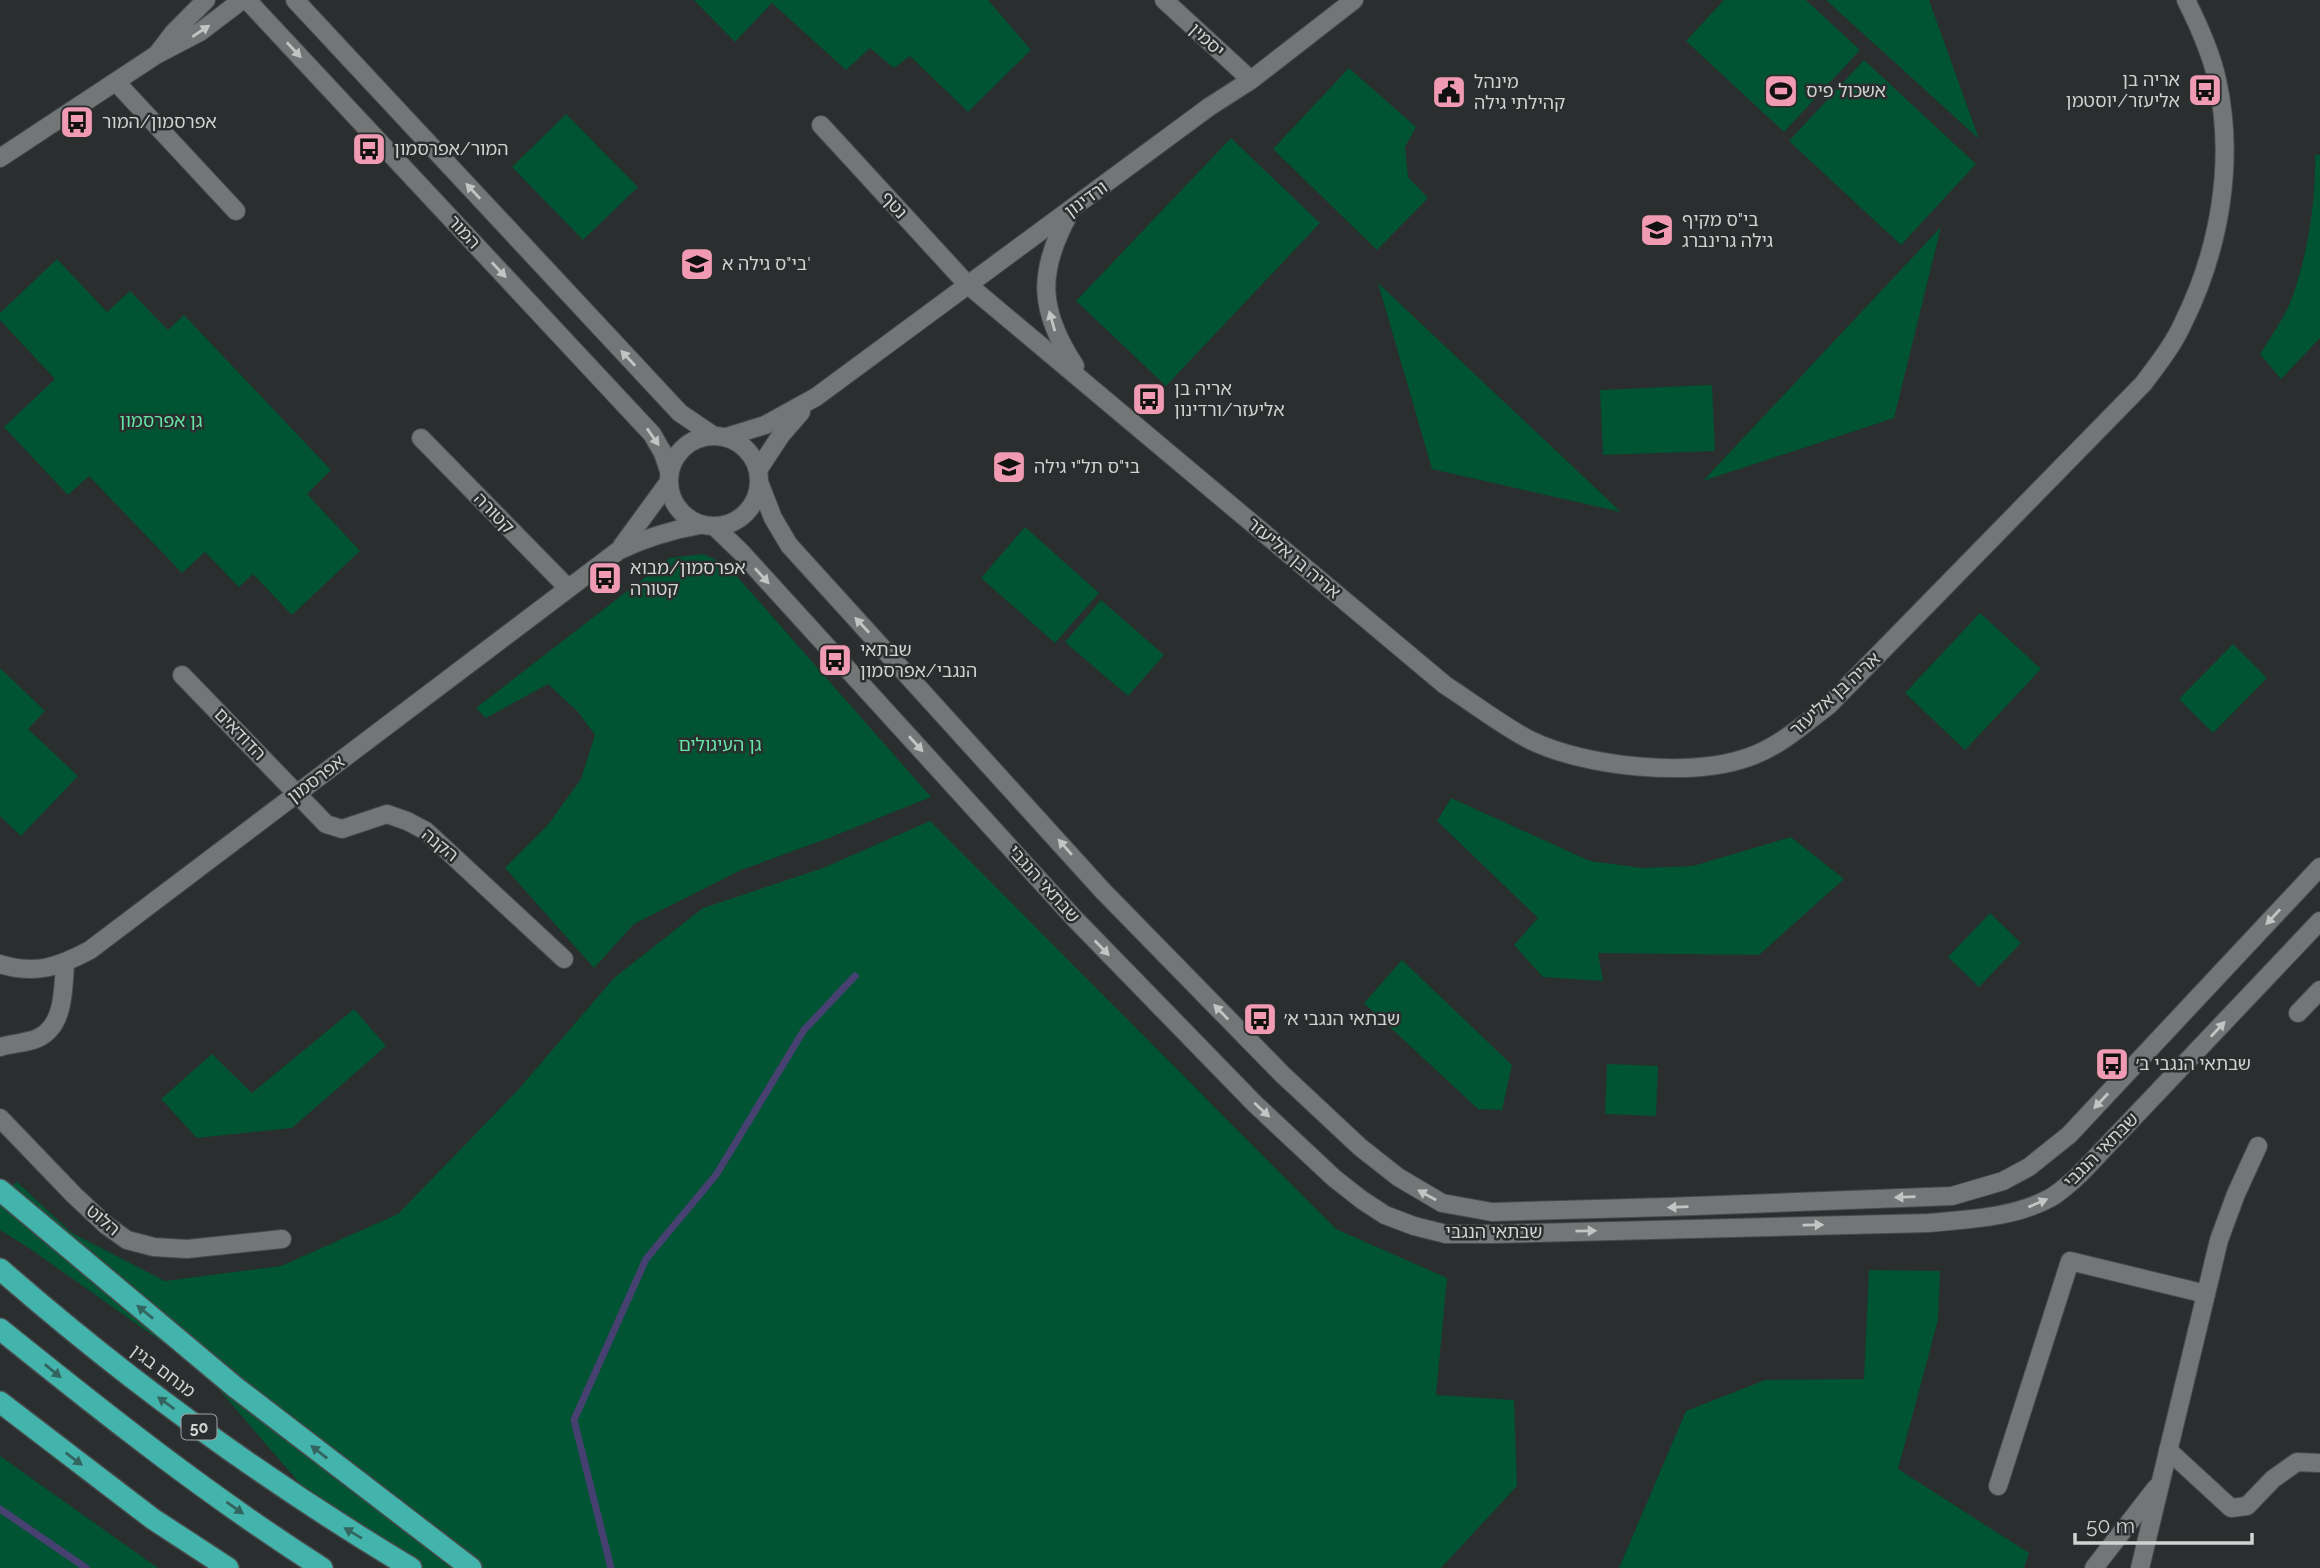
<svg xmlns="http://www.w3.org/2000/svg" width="2320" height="1568" viewBox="0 0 2320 1568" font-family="Raleway,'Noto Sans Hebrew',sans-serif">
	<rect width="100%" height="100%" fill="#2b2e2e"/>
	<g fill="#005333">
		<path d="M694,0H988L1031,50L968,112L910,56L894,68L870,48L846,70L772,3L735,42Z"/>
		<path d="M1724,0H1806L1860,50L1784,132L1686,41Z"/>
		<path d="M1826,0H1929L1979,139Z"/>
		<path d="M1864,60L1976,164L1901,245L1789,141Z"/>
		<path d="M1349,68L1416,127L1405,147L1408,177L1428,198L1377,250L1273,149Z"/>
		<path d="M566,114L638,187L583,240L512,167Z"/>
		<path d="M1231,138L1320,223L1166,386L1076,301Z"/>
		<path d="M2315,155H2320V338L2281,379L2260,354C2271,336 2285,317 2292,298C2308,252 2316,203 2315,155Z"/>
		<path d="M1941,227L1894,418L1703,481Z"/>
		<path d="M57,259L107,312L130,291L168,330L184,315L331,470L307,494L360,551L292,615L253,574L239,587L205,552L182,573L89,476L68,495L4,427L55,379L0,320V313Z"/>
		<path d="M1378,283L1621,512L1432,469Z"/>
		<path d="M1712,385L1715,451L1603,455L1600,390Z"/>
		<path d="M1025,527L1099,593L1055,643L981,578Z"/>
		<path d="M703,554L727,565L931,797L829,838L741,870L634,924L594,968L505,868L547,826L581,779L595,735L578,712L548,684L486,718L476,708L670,558Z"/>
		<path d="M1101,600L1164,655L1128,696L1065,642Z"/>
		<path d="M1980,613L2041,669L1965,750L1905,693Z"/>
		<path d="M2233,644L2267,678L2213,733L2179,699Z"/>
		<path d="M0,668L45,711L28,729L78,776L21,836L0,816Z"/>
		<path d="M1451,798L1590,861L1642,868L1693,866L1791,837L1844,879L1759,955L1598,953L1603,981L1543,977L1514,945L1538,918L1437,821Z"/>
		<path d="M930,821L1336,1229L1447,1278L1436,1395L1514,1400L1517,1486L1441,1568H404L340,1530L203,1371L29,1248L0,1230V1193L17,1182L72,1233L165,1281L281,1266L398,1214L518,1090L614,978L703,908L823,868Z"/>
		<path d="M1990,913L2021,943L1979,987L1948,957Z"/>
		<path d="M1402,960L1512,1065L1502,1110L1478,1109L1364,1003Z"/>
		<path d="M354,1009L386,1046L292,1128L197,1138L161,1099L212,1054L252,1093Z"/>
		<path d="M1607,1064L1658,1066L1656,1116L1605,1114Z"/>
		<path d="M1869,1270L1940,1271L1938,1320L1898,1469L2029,1553L2024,1568H1619L1686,1411L1765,1380L1864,1379Z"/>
		<path d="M0,1456L158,1568H0Z"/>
	</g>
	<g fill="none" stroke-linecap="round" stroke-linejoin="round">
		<g stroke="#464170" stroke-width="7">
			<path d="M0,1509L86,1568"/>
			<path d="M611,1568L574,1420L646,1259L716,1175L804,1030L855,976"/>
		</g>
		<g stroke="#484b4c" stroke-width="20">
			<g id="minor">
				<path d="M247,0L652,434L663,453L669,471"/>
				<path d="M295,0L680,413L714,436"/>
				<path d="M1164,0L1251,80"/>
				<path d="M158,53L174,32L206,0"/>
				<path d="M116,82L236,211"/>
				<path d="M821,125L967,284L1445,685C1473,703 1501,725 1530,740C1585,767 1691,778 1749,757C1779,747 1804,724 1829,705L2143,384C2158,364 2174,344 2184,321C2220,248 2235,160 2217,80C2211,52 2199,26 2186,0"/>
				<path d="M0,158L156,55L200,32L242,0"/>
				<path d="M1068,216C1037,273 1039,311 1075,366"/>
				<circle cx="714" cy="481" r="45"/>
				<path d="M726,437L765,425L816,397L1209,107L1251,80L1354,0"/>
				<path d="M421,438L568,588"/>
				<path d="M758,470L781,435L801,412"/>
				<path d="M759,482L773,518L789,545L1103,891L1283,1075L1360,1147L1398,1177L1442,1203L1492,1212L1667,1207L1952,1196L2003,1181L2029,1167L2069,1135L2320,867"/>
				<path d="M715,527L741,552L1074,918L1255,1104L1334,1178L1362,1200L1385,1215L1414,1226L1446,1234H1493L1928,1223C1969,1219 2013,1218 2050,1198C2061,1192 2071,1182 2080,1174L2320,921"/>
				<path d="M622,546L668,483"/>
				<path d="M182,675L326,824L342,829L387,814L407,821L426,831L564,959"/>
				<path d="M0,964C36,975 58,967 90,950L618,551C645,538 671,530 700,525"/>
				<path d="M2298,1013L2320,990"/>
				<path d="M0,1047C11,1044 22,1043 33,1040C65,1030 63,990 65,963"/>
				<path d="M0,1118L74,1195L106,1225L127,1240L154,1247L187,1249L282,1239"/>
				<path d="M2168,1450L2231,1508L2247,1506L2273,1479L2297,1462L2320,1463"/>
				<path d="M1998,1486L2070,1261L2206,1294"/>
				<path d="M2094,1568L2156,1488"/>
				<path d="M2140,1568L2219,1240L2236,1194L2258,1146"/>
			</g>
		</g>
		<g stroke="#484b4c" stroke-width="24">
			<g id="highway">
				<path d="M0,1190L235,1387L471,1568"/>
				<path d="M0,1269C128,1381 266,1481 411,1568"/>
				<path d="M0,1329C104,1413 209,1496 322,1568"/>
				<path d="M0,1402L153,1519L228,1568"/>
			</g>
		</g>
		<use href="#minor" stroke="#737677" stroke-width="18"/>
		<use href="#highway" stroke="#42b4ac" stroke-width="21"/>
	</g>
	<defs><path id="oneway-solid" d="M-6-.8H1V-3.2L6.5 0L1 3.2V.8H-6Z" transform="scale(1.75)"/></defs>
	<g fill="#c3c5c5">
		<use href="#oneway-solid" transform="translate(201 31) rotate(-34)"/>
		<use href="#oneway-solid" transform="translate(294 50) rotate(47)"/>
		<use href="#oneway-solid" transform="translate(473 191) rotate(-133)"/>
		<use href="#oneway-solid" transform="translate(499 270) rotate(47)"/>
		<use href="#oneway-solid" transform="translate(1052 321) rotate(-106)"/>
		<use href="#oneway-solid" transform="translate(628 358) rotate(-133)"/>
		<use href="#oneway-solid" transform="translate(653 437) rotate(55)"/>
		<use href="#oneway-solid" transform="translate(762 576) rotate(48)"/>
		<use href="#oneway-solid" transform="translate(862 625) rotate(-133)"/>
		<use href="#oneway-solid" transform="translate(916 744) rotate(48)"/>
		<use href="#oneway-solid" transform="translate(1065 847) rotate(-131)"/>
		<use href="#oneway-solid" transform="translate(2273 917) rotate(133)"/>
		<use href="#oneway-solid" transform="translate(1102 948) rotate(46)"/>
		<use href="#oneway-solid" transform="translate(1221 1012) rotate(-134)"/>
		<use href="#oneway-solid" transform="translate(2218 1029) rotate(-47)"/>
		<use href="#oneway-solid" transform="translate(2101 1101) rotate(133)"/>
		<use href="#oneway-solid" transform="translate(1262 1110) rotate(43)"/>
		<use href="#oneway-solid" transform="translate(1427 1195) rotate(-151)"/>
		<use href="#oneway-solid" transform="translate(1905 1197) rotate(178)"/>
		<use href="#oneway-solid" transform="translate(2038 1203) rotate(-23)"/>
		<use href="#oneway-solid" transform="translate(1678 1207) rotate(178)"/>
		<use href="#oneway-solid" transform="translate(1813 1225) rotate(-1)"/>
		<use href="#oneway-solid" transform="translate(1586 1231) rotate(-1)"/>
	</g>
	<g fill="#346460">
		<use href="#oneway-solid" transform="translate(145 1312) rotate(-141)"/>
		<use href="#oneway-solid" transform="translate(53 1371) rotate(39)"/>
		<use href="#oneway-solid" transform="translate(166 1403) rotate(-144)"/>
		<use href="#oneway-solid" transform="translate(319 1452) rotate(-142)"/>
		<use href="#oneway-solid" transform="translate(74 1459) rotate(37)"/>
		<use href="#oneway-solid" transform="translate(235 1508) rotate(35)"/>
		<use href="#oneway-solid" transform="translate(353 1533) rotate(-149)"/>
	</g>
	<defs>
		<g id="bus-square" transform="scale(1.75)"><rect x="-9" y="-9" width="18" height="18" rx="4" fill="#f19ab4" stroke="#2b2e2e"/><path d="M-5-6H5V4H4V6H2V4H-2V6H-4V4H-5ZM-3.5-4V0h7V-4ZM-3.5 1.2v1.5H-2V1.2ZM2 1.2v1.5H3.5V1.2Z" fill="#111"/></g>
		<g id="stadium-square" transform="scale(1.75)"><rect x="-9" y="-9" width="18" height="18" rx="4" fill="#f19ab4" stroke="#2b2e2e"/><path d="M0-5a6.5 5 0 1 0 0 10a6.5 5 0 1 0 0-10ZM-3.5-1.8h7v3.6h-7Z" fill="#111"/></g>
		<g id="civic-square" transform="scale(1.75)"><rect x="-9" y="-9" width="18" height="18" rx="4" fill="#f19ab4" stroke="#2b2e2e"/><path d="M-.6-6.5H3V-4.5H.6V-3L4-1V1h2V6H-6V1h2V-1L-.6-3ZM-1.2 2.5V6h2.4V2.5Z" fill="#111"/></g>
		<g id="school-square" transform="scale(1.75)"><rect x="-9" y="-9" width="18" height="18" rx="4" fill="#f19ab4" stroke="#2b2e2e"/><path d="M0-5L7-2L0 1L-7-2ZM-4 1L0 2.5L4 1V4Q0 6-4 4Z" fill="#111"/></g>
	</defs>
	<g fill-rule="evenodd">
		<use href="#bus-square" x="2205" y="90"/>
		<use href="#stadium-square" x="1781" y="91"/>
		<use href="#civic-square" x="1449" y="92"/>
		<use href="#bus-square" x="77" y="122"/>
		<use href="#bus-square" x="369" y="149"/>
		<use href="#school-square" x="1657" y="230"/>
		<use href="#school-square" x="697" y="264"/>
		<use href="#bus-square" x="1149" y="399"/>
		<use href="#school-square" x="1009" y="467"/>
		<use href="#bus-square" x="605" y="578"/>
		<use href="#bus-square" x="835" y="660"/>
		<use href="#bus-square" x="1260" y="1019"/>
		<use href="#bus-square" x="2112" y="1064"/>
	</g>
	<g text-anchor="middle" stroke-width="5" stroke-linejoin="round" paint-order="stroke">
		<rect fill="#2b2e2e" stroke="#9fa2a2" stroke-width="2" x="181.5" y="1414.5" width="35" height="25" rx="5"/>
		<g font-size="16" font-weight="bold" fill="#d1d3d3">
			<text x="199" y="1433">50</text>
		</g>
		<g font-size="18" fill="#d1d3d3" stroke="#2b2e2e">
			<text transform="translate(1207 40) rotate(42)" y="6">יסמין</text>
			<text transform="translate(1086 199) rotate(-36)" y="6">ורדינון</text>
			<text transform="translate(894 205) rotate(47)" y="6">נטף</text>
			<text transform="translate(464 232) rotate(47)" y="6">המור</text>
			<text transform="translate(494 513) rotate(46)" y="6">קטורה</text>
			<text transform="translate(1294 558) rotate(40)" y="6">אריה בן אליעזר</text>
			<text transform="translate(1835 694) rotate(-42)" y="6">אריה בן אליעזר</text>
			<text transform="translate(240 734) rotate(46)" y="6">הדודאים</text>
			<text transform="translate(316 779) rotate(-37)" y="6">אפרסמון</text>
			<text transform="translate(440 845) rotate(39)" y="6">הקנה</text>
			<text transform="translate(1044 884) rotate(48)" y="6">שבתאי הנגבי</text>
			<text transform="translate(2101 1150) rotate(-45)" y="6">שבתאי הנגבי</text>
			<text transform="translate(103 1220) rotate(40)" y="6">הלוט</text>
			<text x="1494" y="1238">שבתאי הנגבי</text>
			<text transform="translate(163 1371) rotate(37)" y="6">מנחם בגין</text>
		</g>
		<g font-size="18" fill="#d1d3d3" stroke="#2b2e2e" text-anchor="start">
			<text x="2180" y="86" text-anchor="end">אריה בן<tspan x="2180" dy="21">אליעזר/יוסטמן</tspan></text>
			<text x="1474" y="88">מינהל<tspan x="1474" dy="21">קהילתי גילה</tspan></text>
			<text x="1806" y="97">אשכול פיס</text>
			<text x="102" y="128">אפרסמון/המור</text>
			<text x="394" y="155">המור/אפרסמון</text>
			<text x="1682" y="226">בי"ס מקיף<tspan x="1682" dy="21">גילה גרינברג</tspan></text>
			<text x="722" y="270">בי"ס גילה א'</text>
			<text x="1174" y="395">אריה בן<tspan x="1174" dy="21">אליעזר/ורדינון</tspan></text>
			<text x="1034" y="473">בי"ס תל"י גילה</text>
			<text x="630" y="574">אפרסמון/מבוא<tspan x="630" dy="21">קטורה</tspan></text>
			<text x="860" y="656">שבתאי<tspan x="860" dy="21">הנגבי/אפרסמון</tspan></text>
			<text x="1284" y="1025">שבתאי הנגבי א׳</text>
			<text x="2136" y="1070">שבתאי הנגבי ב׳</text>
		</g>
		<g font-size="18" fill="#65e5a6" stroke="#2b2e2e">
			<text x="161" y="427">גן אפרסמון</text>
			<text x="720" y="751">גן העיגולים</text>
		</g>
	</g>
	<path d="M2075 1533v10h177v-10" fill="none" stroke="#d1d3d3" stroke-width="3.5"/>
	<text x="2086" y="1533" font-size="21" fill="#d1d3d3" stroke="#2b2e2e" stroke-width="5" paint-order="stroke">50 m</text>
</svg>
